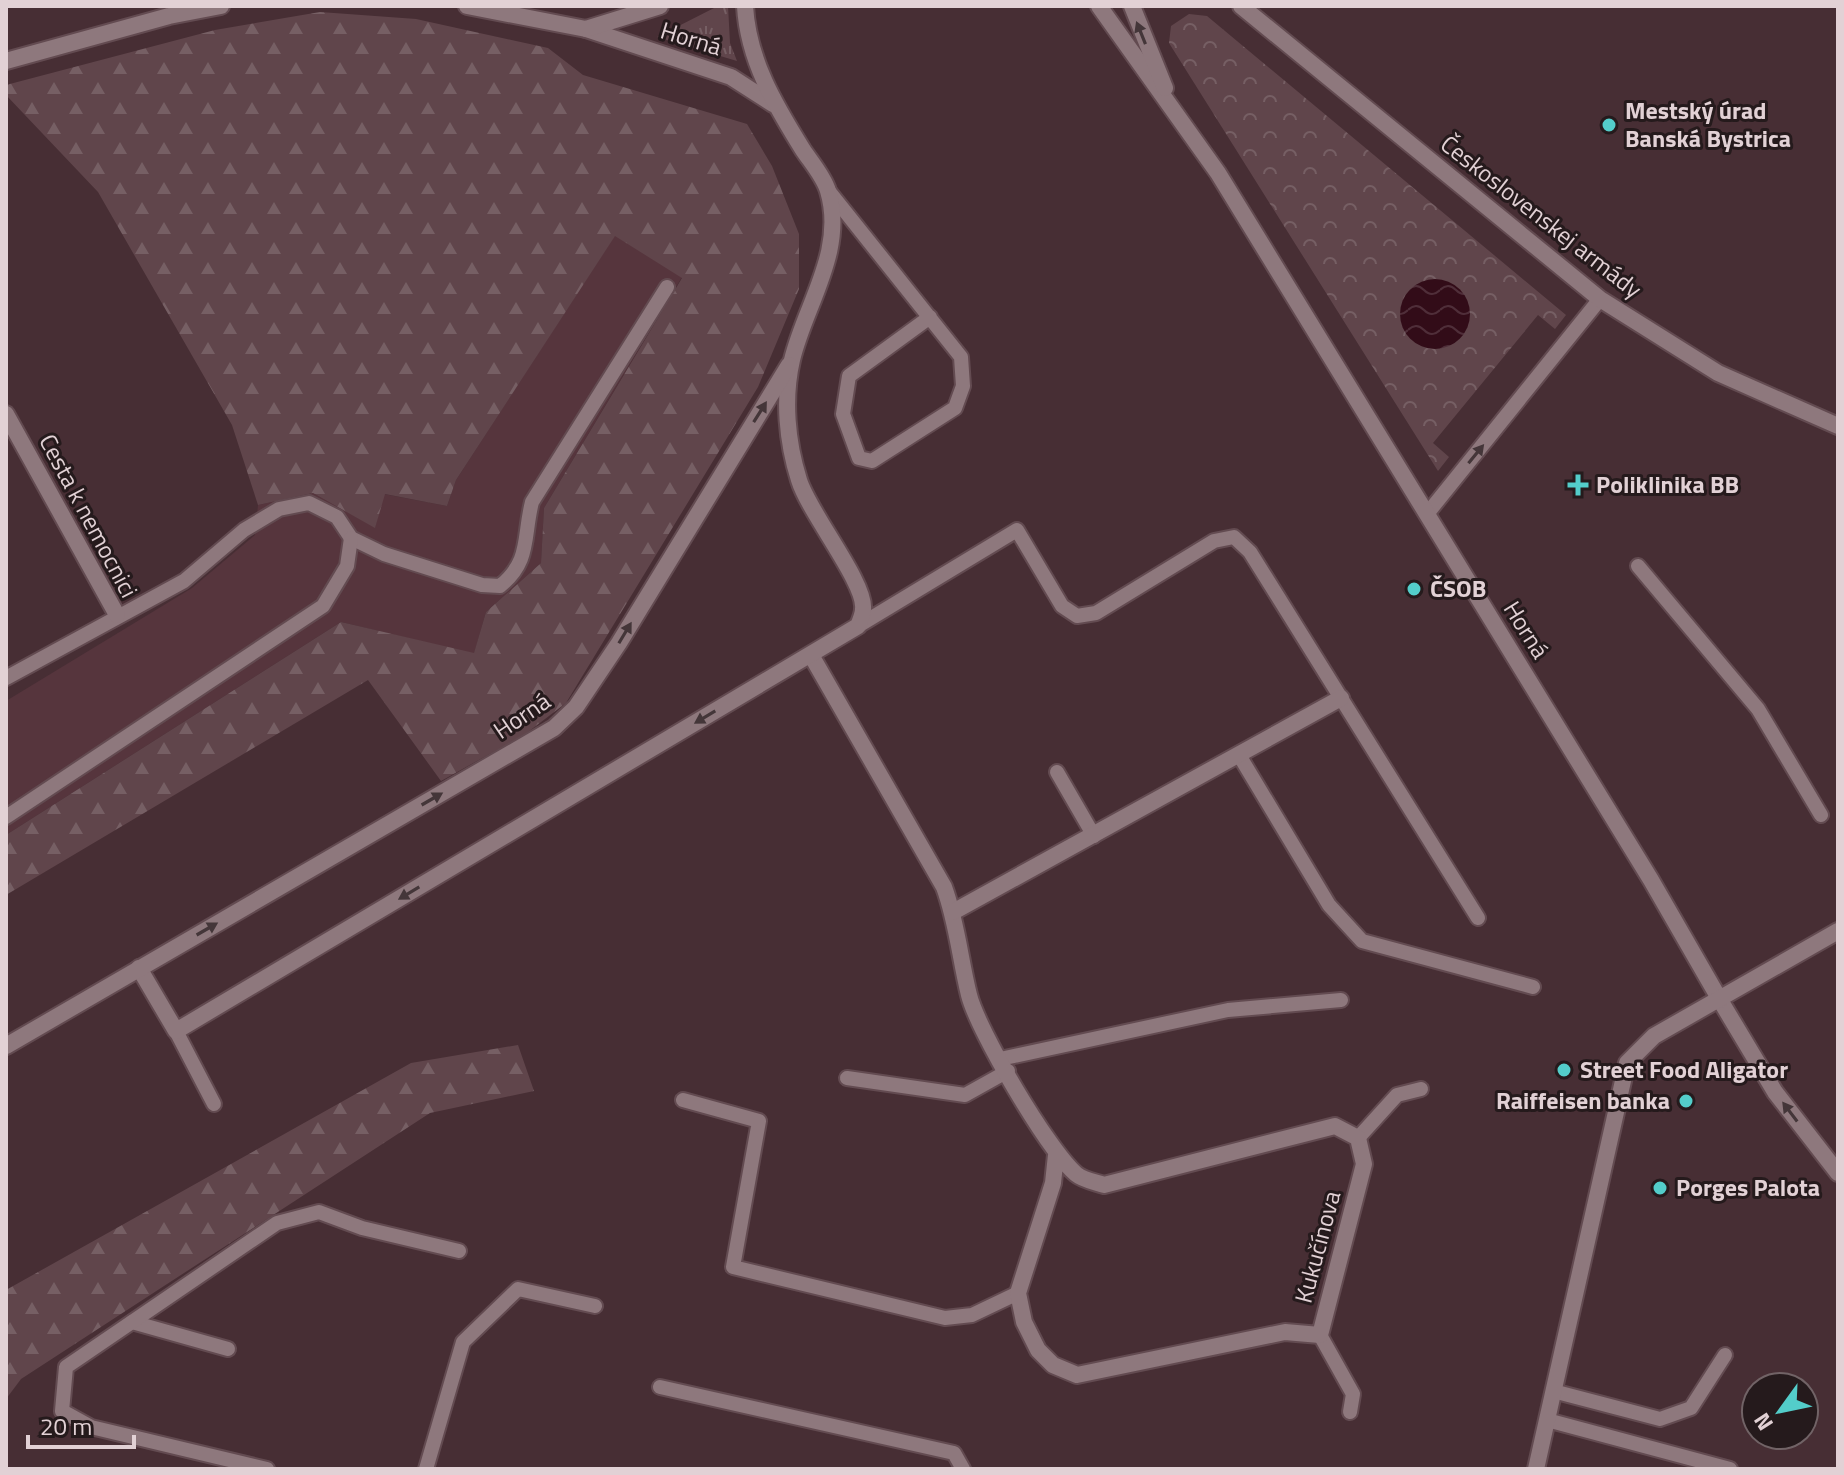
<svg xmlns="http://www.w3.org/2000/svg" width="1844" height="1475" viewBox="0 0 1844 1475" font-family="'Titillium Web',sans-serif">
	<defs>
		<pattern id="grass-tufts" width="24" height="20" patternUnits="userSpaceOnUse" patternTransform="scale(2)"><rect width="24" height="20" fill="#60454b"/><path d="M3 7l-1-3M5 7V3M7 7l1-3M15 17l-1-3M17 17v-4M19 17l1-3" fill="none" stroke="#765f64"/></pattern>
		<pattern id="forest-firs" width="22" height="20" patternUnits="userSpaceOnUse" patternTransform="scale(2)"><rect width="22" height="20" fill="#60454b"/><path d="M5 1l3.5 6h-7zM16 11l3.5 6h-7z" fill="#765f64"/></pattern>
		<pattern id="park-crowns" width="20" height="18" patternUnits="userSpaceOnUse" patternTransform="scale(2)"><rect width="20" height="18" fill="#60454b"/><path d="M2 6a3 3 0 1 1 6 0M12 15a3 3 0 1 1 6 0" fill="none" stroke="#765f64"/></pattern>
		<pattern id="water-waves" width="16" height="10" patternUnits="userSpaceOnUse" patternTransform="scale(2)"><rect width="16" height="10" fill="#320c18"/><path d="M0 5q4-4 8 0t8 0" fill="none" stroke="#4f2e39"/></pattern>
	</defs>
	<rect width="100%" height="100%" fill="#472e34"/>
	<path fill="#56353d" d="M615,235L682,277L544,508L541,563L486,612L474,654L341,622L6,835V701L192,588L255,535L258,505L313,493L375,527L384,494L447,506L456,480Z"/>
	<path fill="url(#grass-tufts)" d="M718,6H728L730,43L737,61L657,37Z"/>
	<g fill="url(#forest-firs)">
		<path d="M320,12L416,19L548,48L583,75L747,124L772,166L799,234V289L758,387L566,703L524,735L441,781L368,680L6,895V835L341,622L474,653L486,612L541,563L544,508L682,278L615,236L456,480L447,506L385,494L375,528L313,493L258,505L232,425L98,192L6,95V85L215,30Z"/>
		<path d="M518,1045L534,1091L430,1113L21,1379L6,1399V1290L411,1063Z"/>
	</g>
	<path fill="url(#park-crowns)" d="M1189,14L1207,16L1566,315L1555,329L1538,315L1433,443L1449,457L1438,471L1169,43L1171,26Z"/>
	<circle fill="url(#water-waves)" cx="1435" cy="314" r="35"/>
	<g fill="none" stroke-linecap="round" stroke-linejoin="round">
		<g stroke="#634b51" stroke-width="18">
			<g id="service">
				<path d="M828,190L961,357L963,386L955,408L872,461L859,458L843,414L849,376L930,317"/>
				<path d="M1427,514L1600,299"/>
				<path d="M1638,566L1758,709L1821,815"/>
				<path d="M858,626L1017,530L1062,606L1077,616L1096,613L1214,541L1234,537L1250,552L1478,918"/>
				<path d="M6,678L184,581L244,530L279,509L309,503L337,517L351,538L384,554L482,585L500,586C531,561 523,537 532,502L667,287"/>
				<path d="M1239,755L1329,905L1362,941L1533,987"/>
				<path d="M1057,772L1094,836"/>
				<path d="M6,817L323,606L347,566L351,538"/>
				<path d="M176,1031L214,1104"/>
				<path d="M1000,1059L1228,1010L1341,1000"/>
				<path d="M847,1078L965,1095L1008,1071"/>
				<path d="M683,1100L759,1121L733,1267L945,1318L972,1315L1018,1293"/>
				<path d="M1358,1138L1397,1095L1421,1089"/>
				<path d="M132,1322L228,1349"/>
				<path d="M1320,1335L1353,1394L1350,1412"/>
				<path d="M660,1387L954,1453L963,1469"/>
				<path d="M1553,1391L1660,1419L1691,1408L1725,1355"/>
				<path d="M1547,1420L1730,1469"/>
				<path d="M267,1469L91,1427L62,1411L66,1367L277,1223L319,1212L362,1228L459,1251"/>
				<path d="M426,1469L463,1342L518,1289L595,1306"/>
			</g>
		</g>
		<g stroke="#634b51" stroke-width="20">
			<g id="minor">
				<path d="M586,29L731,77L773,104"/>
				<path d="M6,414L117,615"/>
				<path d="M811,655L944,887C957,922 960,959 969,995C978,1031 1048,1150 1076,1174C1083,1180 1095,1182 1104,1185L1335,1126L1358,1138L1364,1164L1320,1335L1285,1332L1077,1375L1053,1365L1038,1350L1024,1322L1018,1293L1053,1183L1056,1155"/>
				<path d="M953,912L1341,698"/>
				<path d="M139,968L176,1031L858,626C860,621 863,614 863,609C866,583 809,513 799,480C787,442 783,399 792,360C805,305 846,251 828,191C824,177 811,162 803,150C775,105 748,60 745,6"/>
				<path d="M1720,1000L1775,1092L1838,1173"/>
				<path d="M6,1046L554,728L576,707L619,643L789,365"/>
			</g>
		</g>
		<g stroke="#634b51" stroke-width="20">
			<g id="tertiary">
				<path d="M467,6L586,29L660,6"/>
				<path d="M1099,6L1218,173L1651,880L1720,1000"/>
				<path d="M1132,6L1165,88"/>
				<path d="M1241,6L1600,299L1718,373L1838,426"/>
				<path d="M6,61L169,16L221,6"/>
				<path d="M1536,1469L1627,1063L1654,1036L1838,931"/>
			</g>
		</g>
		<use href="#service" stroke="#8e787d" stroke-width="14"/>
		<use href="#minor" stroke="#8e787d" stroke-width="16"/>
		<use href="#tertiary" stroke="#8e787d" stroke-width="16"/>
	</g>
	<defs><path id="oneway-solid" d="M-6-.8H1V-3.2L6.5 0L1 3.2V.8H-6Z" transform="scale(2)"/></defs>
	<g fill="#443639">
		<use href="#oneway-solid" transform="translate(1141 33) rotate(-112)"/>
		<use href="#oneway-solid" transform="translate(760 412) rotate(-58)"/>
		<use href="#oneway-solid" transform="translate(1476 454) rotate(-51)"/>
		<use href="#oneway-solid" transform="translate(625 633) rotate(-59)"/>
		<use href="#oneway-solid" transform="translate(705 717) rotate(149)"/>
		<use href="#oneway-solid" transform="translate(432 799) rotate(-30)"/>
		<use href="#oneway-solid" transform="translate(409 893) rotate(149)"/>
		<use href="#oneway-solid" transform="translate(207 929) rotate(-30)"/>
		<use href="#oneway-solid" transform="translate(1790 1112) rotate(-127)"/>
	</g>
	<g fill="#53cdca" stroke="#251a1c" stroke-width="3">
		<circle cx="1609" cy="125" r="8"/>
		<path d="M1574 473h8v8h8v8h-8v8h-8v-8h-8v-8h8z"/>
		<circle cx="1414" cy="589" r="8"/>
		<circle cx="1564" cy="1070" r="8"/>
		<circle cx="1686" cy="1101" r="8"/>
		<circle cx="1660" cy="1188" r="8"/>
	</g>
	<g text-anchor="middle" stroke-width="6" stroke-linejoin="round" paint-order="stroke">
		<g font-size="24" fill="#e2d1d5" stroke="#251a1c">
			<text transform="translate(691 39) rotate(17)" y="8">Horná</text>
			<text transform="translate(1541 217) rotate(38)" y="8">Československej armády</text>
			<text transform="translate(88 516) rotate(62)" y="8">Cesta k nemocnici</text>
			<text transform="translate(1526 630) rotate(58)" y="8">Horná</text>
			<text transform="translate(522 716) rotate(-34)" y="8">Horná</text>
			<text transform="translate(1318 1247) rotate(-75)" y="8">Kukučínova</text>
		</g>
		<g font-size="24" font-weight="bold" fill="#e2d1d5" stroke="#251a1c" text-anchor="start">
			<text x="1625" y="119">Mestský úrad<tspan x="1625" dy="28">Banská Bystrica</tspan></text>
			<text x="1596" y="493">Poliklinika BB</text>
			<text x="1430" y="597">ČSOB</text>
			<text x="1580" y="1078">Street Food Aligator</text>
			<text x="1670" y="1109" text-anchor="end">Raiffeisen banka</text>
			<text x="1676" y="1196">Porges Palota</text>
		</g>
	</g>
	<rect width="1844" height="1475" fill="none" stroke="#e2d1d5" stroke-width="16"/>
	<g transform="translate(1780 1411) rotate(237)"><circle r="38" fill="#251a1c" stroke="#716366" stroke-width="2"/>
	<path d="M0-6L14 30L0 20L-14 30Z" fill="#53cdca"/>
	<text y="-12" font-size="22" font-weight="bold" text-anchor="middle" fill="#e2d1d5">N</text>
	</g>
	<path d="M28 1435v12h106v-12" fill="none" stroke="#e2d1d5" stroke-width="4"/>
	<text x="40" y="1435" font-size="24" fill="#e2d1d5" stroke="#251a1c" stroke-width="6" paint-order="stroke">20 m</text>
</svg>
